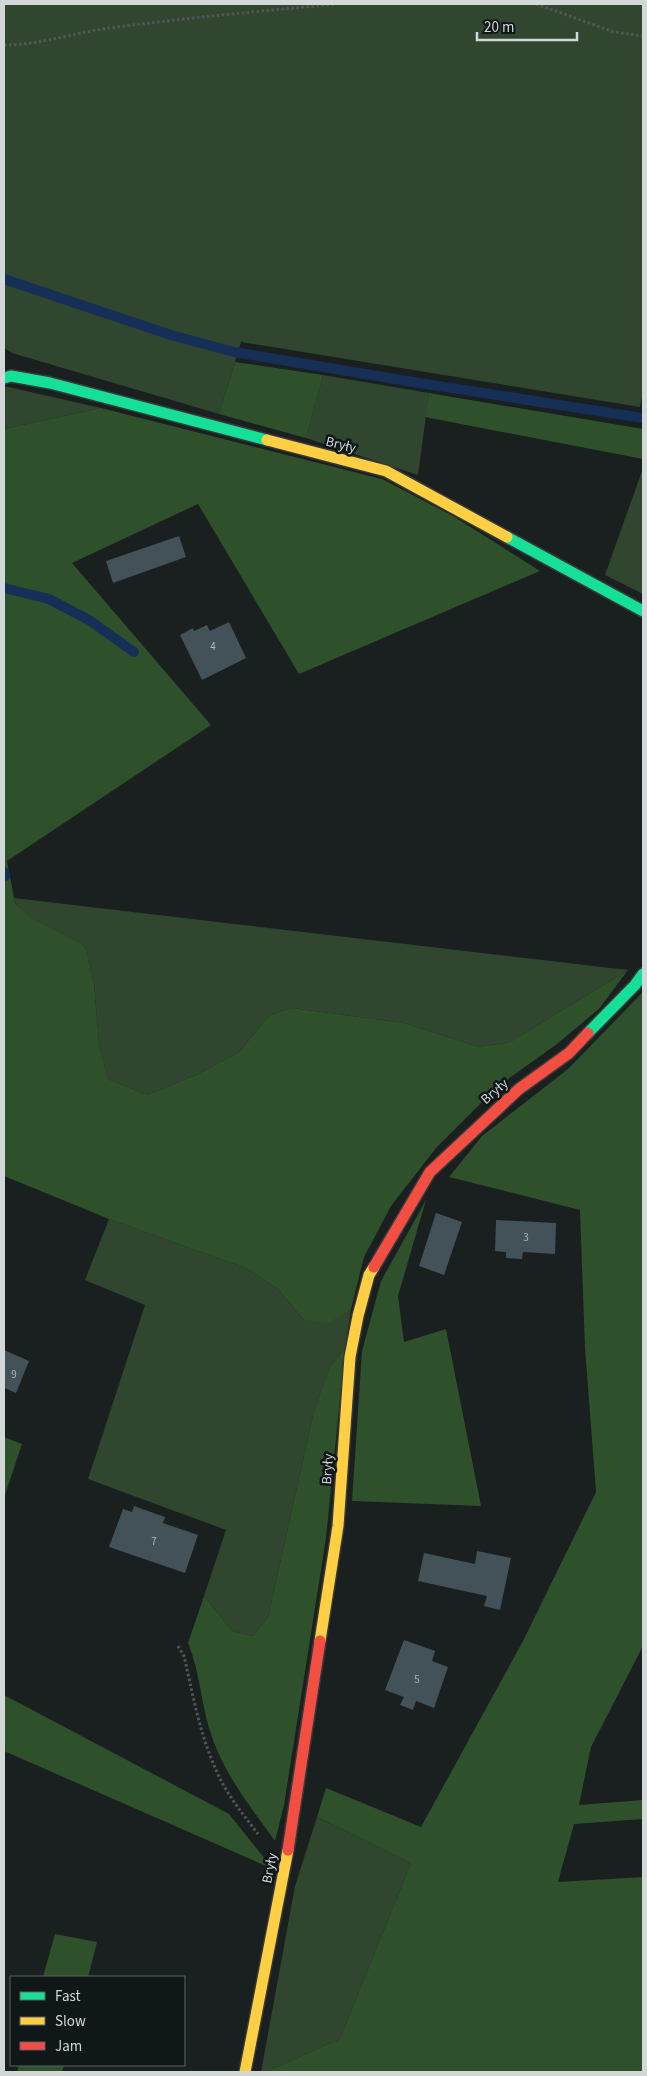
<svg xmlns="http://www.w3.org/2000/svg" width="647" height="2076" viewBox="0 0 647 2076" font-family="'Source Sans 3',sans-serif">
	<rect width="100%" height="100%" fill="#1a1f1f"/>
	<g fill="#30462e">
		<path d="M4,4H643V391L640,407L241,342L219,414L12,353L4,348Z"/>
		<path d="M323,375L429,393L418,475L306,438Z"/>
		<path d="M4,386L101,408L4,429Z"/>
		<path d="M643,468V594L605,575Z"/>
		<path d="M14,898L628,970L510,1042L479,1047L404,1023L292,1008L270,1015L238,1053L196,1075L147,1095L108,1079L99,1044L94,983L85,946C66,937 18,919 14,898Z"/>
		<path d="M109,1219L246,1268L278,1289L304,1320L351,1309L345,1348L329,1368L314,1411L268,1617L253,1636L232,1631L204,1596L226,1530L88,1479L145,1305L85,1280Z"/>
		<path d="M317,1817L411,1863L340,2039L266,2072H261L295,1886Z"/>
	</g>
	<g fill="#2e512b">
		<path d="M235,362L323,375L306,438L219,414Z"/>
		<path d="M429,393L643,429V459L425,417Z"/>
		<path d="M101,408L382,479L453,516L540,571L299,674L198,504L72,563L211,725L7,861L15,903L29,917L85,946L94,983L99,1044L108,1079L147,1095L196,1075L238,1053L270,1015L292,1008L404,1023L479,1047L510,1042L628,970L599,1009L557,1044L497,1087L436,1148L391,1206L364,1257L351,1309L328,1323L304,1320L278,1289L246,1268L109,1219L4,1176V429Z"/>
		<path d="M643,992V1646L591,1747L579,1805L643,1800V1819L574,1824L558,1882L643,1877V2072H266L340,2039L411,1863L317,1817L326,1788L421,1827L523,1641L596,1492L585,1348L580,1210L449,1177L482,1136L568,1069Z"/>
		<path d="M426,1200L398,1296L404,1342L446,1329L481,1506L352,1501L362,1351L381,1281Z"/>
		<path d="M345,1348L326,1538L284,1805L275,1841C252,1809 227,1778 213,1740C201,1708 201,1674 188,1643L204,1596L232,1631L253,1636L268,1617L314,1411L329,1368Z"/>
		<path d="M4,1437L22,1444L4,1498Z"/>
		<path d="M4,1695L229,1814L273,1869L4,1751Z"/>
		<path d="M55,1934L97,1942L88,1977H43Z"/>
		<path d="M19,2065H64L62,2072H17Z"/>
	</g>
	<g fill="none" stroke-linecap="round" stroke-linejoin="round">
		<g stroke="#152f56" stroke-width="10">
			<path d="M4,279L171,335L234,352L413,382L643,418"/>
			<path d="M4,588L49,599L89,620L134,652"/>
			<path d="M4,872L5,876"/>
		</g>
	</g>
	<g fill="#435258">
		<path d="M179,536L186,557L113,583L106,561Z"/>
		<path d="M229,622L246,658L202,680L180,635L193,628L194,631L207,625L210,631Z"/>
		<path d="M436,1213L462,1222L444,1275L419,1266Z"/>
		<path d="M496,1220L556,1223L555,1254L523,1252L522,1259L506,1258V1252L495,1251Z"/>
		<path d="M4,1350L29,1361L16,1393L4,1388Z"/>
		<path d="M134,1506L165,1517L163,1523L198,1535L185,1573L109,1547L123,1509L132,1512Z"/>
		<path d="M477,1551L511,1558L500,1610L484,1606L487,1596L418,1581L424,1553L475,1564Z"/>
		<path d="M404,1640L435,1651L432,1661L448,1667L434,1708L416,1701L413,1710L400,1705L404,1697L385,1690Z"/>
	</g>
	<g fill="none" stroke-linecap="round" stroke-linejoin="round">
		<g stroke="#36393a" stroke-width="14">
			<g id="fast">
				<path d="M4,378L11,376L50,383L267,440"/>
				<path d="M507,537L643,611"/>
				<path d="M588,1033L635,985L643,974"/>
			</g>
		</g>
		<g stroke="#36393a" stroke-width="14">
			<g id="slow">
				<path d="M267,440L386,471L507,537"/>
				<path d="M320,1641L338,1526L350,1357L358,1316L369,1275L374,1267"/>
				<path d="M245,2072L288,1850"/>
			</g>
		</g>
		<g stroke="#36393a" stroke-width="14">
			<g id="jam">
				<path d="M374,1267L430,1172L519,1089L569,1053L588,1033"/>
				<path d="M288,1850L320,1641"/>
			</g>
		</g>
		<g stroke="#535656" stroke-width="3" stroke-dasharray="2.5 2.5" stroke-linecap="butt">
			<path d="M536,4L614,32L643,36"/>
			<path d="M4,45C39,45 74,33 109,28C185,18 261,11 337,4"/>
			<path d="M178,1646L184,1656C193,1695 200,1736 217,1772C227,1795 243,1814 258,1834"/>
		</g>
		<use href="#fast" stroke="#16e098" stroke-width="11"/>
		<use href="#slow" stroke="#ffcf43" stroke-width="11"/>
		<use href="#jam" stroke="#f24e42" stroke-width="11"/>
	</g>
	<g text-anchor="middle" stroke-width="5" stroke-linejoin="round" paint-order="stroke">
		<g font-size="11" fill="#aeb6b8">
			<text x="213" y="650">4</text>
			<text x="526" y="1241">3</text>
			<text x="14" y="1378">9</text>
			<text x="154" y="1545">7</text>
			<text x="417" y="1683">5</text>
		</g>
		<g font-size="14" fill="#d2d7d8" stroke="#0f1718">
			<text transform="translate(341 444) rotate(14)" y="5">Bryły</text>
			<text transform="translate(494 1091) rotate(-41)" y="5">Bryły</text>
			<text transform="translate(327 1469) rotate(-86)" y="5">Bryły</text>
			<text transform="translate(269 1868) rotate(-79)" y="5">Bryły</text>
		</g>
	</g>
	<rect width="647" height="2076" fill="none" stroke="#d2d7d8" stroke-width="10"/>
	<rect x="10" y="1976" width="175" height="90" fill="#0f1718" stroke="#5d6465"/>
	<rect x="20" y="1992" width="25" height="8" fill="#16e098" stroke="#5d6465"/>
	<text x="55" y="2001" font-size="15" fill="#d2d7d8">Fast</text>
	<rect x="20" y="2017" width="25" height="8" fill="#ffcf43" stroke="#5d6465"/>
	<text x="55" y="2026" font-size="15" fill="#d2d7d8">Slow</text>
	<rect x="20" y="2042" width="25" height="8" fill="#f24e42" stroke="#5d6465"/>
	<text x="55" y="2051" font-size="15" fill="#d2d7d8">Jam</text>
	<path d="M477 32v8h100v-8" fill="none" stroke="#d2d7d8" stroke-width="2.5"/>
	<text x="484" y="32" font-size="15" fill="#d2d7d8" stroke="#0f1718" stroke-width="4" paint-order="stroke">20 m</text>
</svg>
